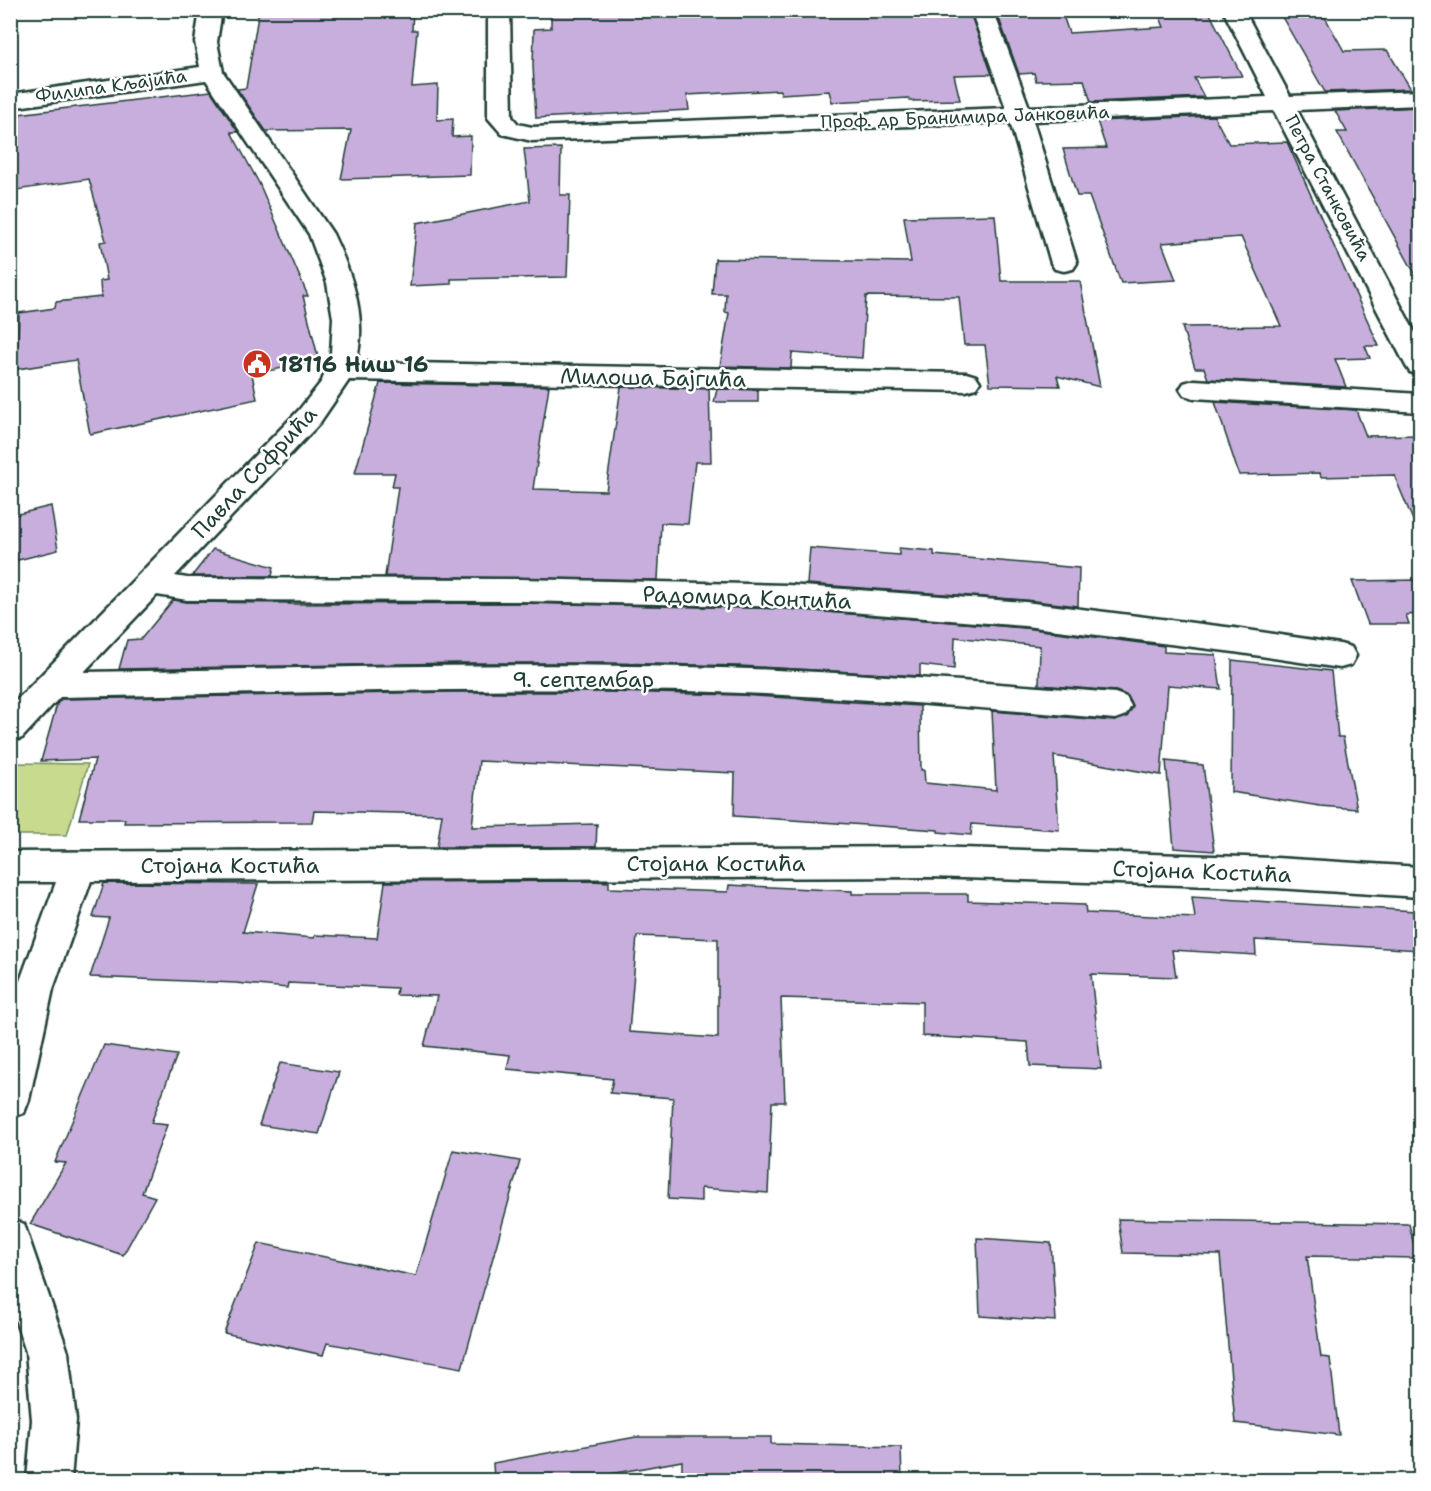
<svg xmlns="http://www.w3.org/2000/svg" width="1431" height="1491" viewBox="0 0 1431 1491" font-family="'Shantell Sans',sans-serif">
	<rect width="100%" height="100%" fill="#fff"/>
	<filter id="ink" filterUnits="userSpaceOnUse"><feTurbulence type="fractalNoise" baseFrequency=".0167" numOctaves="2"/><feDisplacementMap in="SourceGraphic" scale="12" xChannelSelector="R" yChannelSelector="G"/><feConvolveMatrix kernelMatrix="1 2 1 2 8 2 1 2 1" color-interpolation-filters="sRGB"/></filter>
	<g filter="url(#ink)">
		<path fill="#c7da8e" stroke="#738c61" stroke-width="1.5" d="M11,763L88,764L67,835H11Z"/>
		<g fill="#c8aedc" stroke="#1f3d34" stroke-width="1.5" fill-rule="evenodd">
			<path d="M259,10H413L412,30H417L412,87L438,85L437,120L453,119L452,137L471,136L470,175L341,179L351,130L266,131L237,89L246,88Z"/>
			<path d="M551,10H969L992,74L954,75L960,100L910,101L909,98L832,102L829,91L781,94L780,90L687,95L689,110L536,118L533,66L534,29L551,28Z"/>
			<path d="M996,10H1061L1069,33L1164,27L1157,10H1208L1242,76L1194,78L1204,97L1091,102L1084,80L1036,81L1034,73L1019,74Z"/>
			<path d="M1278,10H1321L1344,51L1387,50L1411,89L1325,92Z"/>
			<path d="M211,91L238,132H231L259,183L308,296H303L319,361L252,374L257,399L90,434L76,360L17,369L19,313L55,308L56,302L101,297L100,281L107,280L100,242L106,241L89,179L10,191V115Z"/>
			<path d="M1420,107V283L1337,132H1347L1335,111Z"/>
			<path d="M1214,116L1229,144L1287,142L1379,346H1365L1370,358L1335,359L1346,387L1208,379L1204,368H1195L1182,327L1281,326L1241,237L1162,243L1176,280L1121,283L1089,196H1077L1063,149L1106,148L1097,121Z"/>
			<path d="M561,148L560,195H570L567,277L451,279V284L410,286L417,223L530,201L524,149Z"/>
			<path d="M995,215L1001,281H1080L1100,387L1057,376L1060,386L990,385L985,345H964L959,297L866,296L862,358L792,353L791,368L720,366L729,313L725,312L726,294H712L715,259L911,262L904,217Z"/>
			<path d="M380,383L549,386L533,489L606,491L621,387L709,389L711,462H695L688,524L661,523L658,580L385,576L398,487H392L395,473H355Z"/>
			<path d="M717,389L758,390V402H714Z"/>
			<path d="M1215,402L1356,410L1366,436L1420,435V537L1394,475L1321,477L1320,473L1239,475Z"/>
			<path d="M51,506L58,550L10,562V516Z"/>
			<path d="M810,548L899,555V548L934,551V555L1079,568L1078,606L1025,600L807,584Z"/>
			<path d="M213,549L274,567L272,576H192Z"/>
			<path d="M1420,580V614L1406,615L1409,624H1368L1352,581Z"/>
			<path d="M173,600L187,602L290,603L289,604L519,603L788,609L1025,628L1164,646V652L1216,655L1221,689L1168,685L1161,775L1054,756L1059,830L972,824L971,835L938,832V830L734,816L735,773L479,761L472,827L597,824L596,847H437L442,814L314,811L312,822L124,823L125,819H79L95,759L41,761L57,704L61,699L452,692H608L740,695L920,706L921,770H924L925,783L996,790L992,711L1115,721L1127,717L1133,707L1128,696L1116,691L1039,685L1040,646L955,637L954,669L920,665V676L740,666L611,663H460L119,669L127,640L141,639Z"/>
			<path d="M1232,660L1331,671L1338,737H1343L1357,809L1320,806L1231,792Z"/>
			<path d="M1166,761L1203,765L1214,851L1174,848Z"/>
			<path d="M593,881L609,882V888L728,892L729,885L852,891V894H968V901L1085,905L1086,913L1195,918L1192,897L1415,911L1420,937V950L1255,940L1256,955L1172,950L1176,977L1091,974L1101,1069L1030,1066L1028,1042L922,1036V1002L781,998L785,1102H772L768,1193L701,1188V1201L668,1199L673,1098L610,1093L613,1079L507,1069L510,1055L424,1046L437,996L396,995L397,988L288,983L287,988L236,983L90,977L109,918L93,917L104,883L258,884L243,932L314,938L315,935L377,938L385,882ZM637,936L718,939V1038L629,1032Z"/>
			<path d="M104,1045L177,1055L151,1123L167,1125L142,1193L155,1197L123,1255L30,1224L66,1163L55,1162Z"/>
			<path d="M280,1063L339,1072L319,1134L259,1125Z"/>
			<path d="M453,1150L520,1161L462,1368L327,1343L323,1355L224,1333L259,1243L416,1276Z"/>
			<path d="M1118,1219L1409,1224L1417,1258L1307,1256L1321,1357L1330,1358L1339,1435L1235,1423L1220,1255L1123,1253Z"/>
			<path d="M977,1238L1051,1243L1056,1321L980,1316Z"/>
			<path d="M636,1437H771V1444L901,1447L902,1480H682V1461L577,1480H494L493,1463Z"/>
		</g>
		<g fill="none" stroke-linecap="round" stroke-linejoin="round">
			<g stroke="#1f3d34" stroke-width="5">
				<g id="street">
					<path d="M200,10H222L217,42L223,72L333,234C352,274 368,318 356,362L966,373L976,376L980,382L976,388L966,391L349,380L319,424L175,576L187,578L519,579L788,585L1025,602L1234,628L1340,644L1351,647L1356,656L1351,665L1340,668L1234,652L1025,626L788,607L519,601L187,600L157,595L84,672C285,669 485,662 686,667C829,670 972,682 1115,693L1126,697L1131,706L1126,715L1115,719C972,707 829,695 686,691C478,686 269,694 60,697L22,738L10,742V707L299,410L322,381L331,353L333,318L327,283L309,234L206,80L10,108V94L200,67L195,42Z"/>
					<path d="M488,10H510L512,117L518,124L532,127L1006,108L971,10H993L1029,107L1267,97L1223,10H1244L1290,96L1420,91V105L1297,110L1420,342V375L1410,372L1406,366L1274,111L1033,121L1077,263L1073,269L1064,271L1055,269L1051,263L1010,122L532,141L502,134L488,118Z"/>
					<path d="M1194,380L1420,394V412L1194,398L1184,395L1180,389L1184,383Z"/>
					<path d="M929,847L1276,858L1420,867V897L1276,888L929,877L91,881L53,989L29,1100L24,1113L10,1118V1015L17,989L56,882H10V852Z"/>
					<path d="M10,1218L24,1224L68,1352L76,1420L71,1480H27L32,1420L26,1352L10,1304Z"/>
				</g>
			</g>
			<use href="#street" fill="#fff" fill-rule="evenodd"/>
		</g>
	</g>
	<defs>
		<g id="civic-disc" transform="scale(1.5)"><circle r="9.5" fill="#c8321e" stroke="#fff"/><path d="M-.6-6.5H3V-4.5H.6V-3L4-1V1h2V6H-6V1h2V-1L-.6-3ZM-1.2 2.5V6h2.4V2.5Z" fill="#fff"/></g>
	</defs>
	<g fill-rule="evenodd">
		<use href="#civic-disc" x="257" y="364"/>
	</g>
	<g text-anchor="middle" stroke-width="5" stroke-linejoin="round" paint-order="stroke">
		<g font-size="18" fill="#1f3d34" stroke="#fff">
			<text transform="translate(111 86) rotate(-8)" y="6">Филипа Кљајића</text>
			<text transform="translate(965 117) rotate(-2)" y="6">Проф. др Бранимира Јанковића</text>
			<text transform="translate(1328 188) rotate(62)" y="6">Петра Станковића</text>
		</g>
		<g font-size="22" font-weight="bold" fill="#1f3d34" stroke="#fff" text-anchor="start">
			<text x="278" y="372">18116 Ниш 16</text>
		</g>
		<g font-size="22" fill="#1f3d34" stroke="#fff">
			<text transform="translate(653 377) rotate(1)" y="8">Милоша Бајгића</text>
			<text transform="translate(254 472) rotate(-47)" y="8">Павла Софрића</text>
			<text transform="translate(747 597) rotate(2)" y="8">Радомира Контића</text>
			<text x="583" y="687">9. септембар</text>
			<text x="716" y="871">Стојана Костића</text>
			<text x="230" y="873">Стојана Костића</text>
			<text transform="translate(1202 871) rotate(2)" y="8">Стојана Костића</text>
		</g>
	</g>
	<rect width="1431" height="1491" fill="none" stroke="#fff" stroke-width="36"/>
	<rect x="18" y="18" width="1395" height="1455" fill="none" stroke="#1f3d34" stroke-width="2" filter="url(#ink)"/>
</svg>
